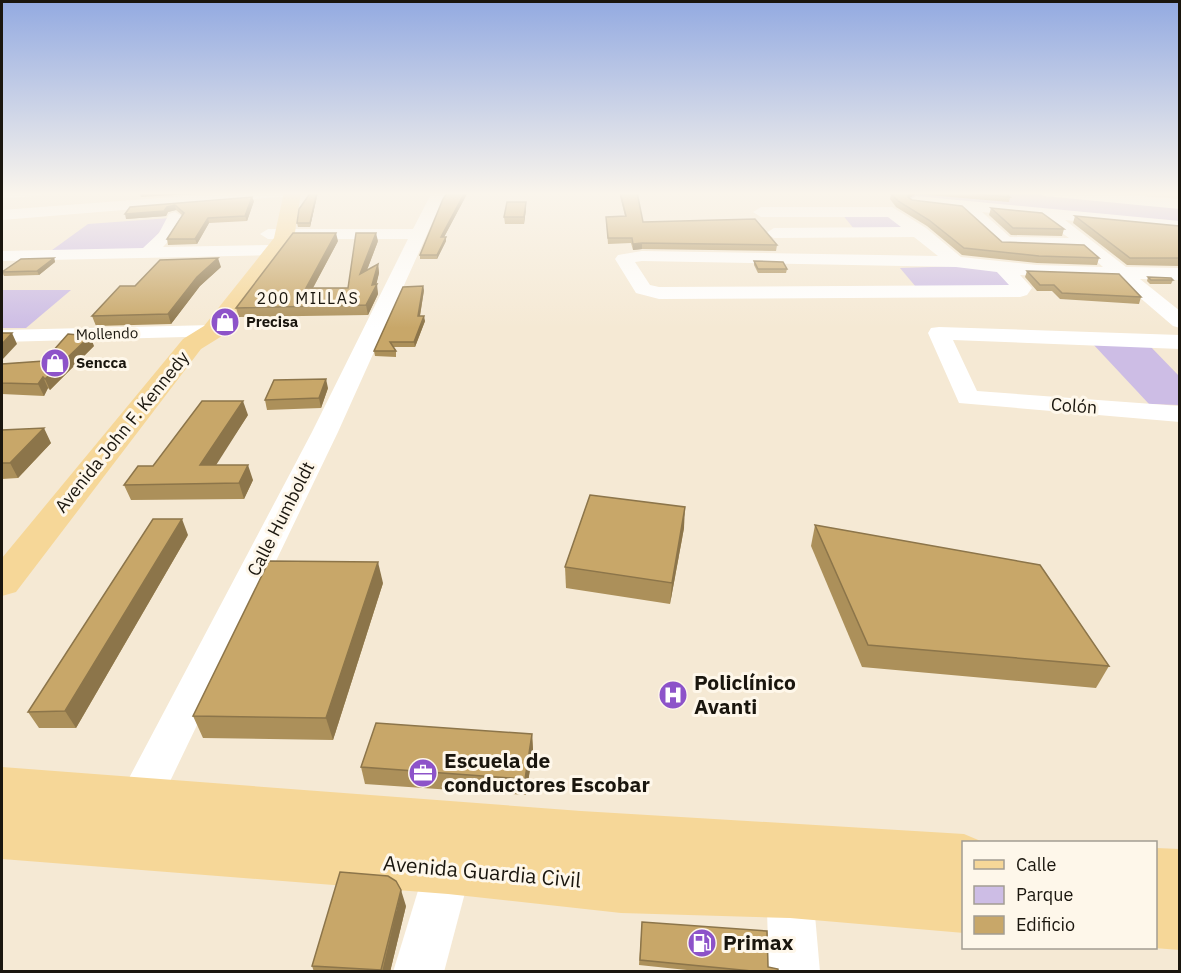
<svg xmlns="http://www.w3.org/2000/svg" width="1181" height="973" viewBox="0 0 1181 973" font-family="'IBM Plex Sans',sans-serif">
	<rect width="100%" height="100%" fill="#f5e9d4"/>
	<g fill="#cdbde5">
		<path d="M898,192H1030L1179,206V225L906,199Z"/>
		<path d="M841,213L892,214L905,228L855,230Z"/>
		<path d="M170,218L145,251L48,253L88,224Z"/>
		<path d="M961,266L995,270L1015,288L916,287L900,268Z"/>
		<path d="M2,290H71L26,328H2Z"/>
		<path d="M1092,343L1149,345L1179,376V405L1149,404Z"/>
	</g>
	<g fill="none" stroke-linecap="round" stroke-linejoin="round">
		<g fill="#fff" fill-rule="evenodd">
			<path d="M2,192H45L38,196L2,198Z"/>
			<path d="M238,192H298L291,196L2,220V210Z"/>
			<path d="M432,192H446L338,432L149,825L134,831L119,825L112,811L119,797L312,432L408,239H268L260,234L268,229H413Z"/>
			<path d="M1037,192H1091L1180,199V209L1044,196Z"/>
			<path d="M916,196L1180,221V231L1065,220L1126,267L1180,268V280L1140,279L1180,311V328L1173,326L1117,278L1020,275L1032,288L1027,295L1020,297L659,299L636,293L615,259L618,255L642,251L938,256L914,237L774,238L766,233L774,228L901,227L888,217H761L753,212L761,207H892L926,228L961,257L1037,265L1103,267L1083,249L1000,246L961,210L911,204L908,201ZM982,212L1041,218L1069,238L1010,237ZM642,261L956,267L997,272L1009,285L659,287L650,285L635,262Z"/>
			<path d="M175,212L183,217L174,235L163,247L274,245L283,250L274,255L2,261V251L143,248L159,233L169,214Z"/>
			<path d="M213,325L221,326L224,331L221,336L2,342V330Z"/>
			<path d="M939,327L1180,335V349L953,340L977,391L1180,406V422L959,403L928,333L931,328Z"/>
			<path d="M452,833L468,839L475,855L444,972H393L429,855L436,839Z"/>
			<path d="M789,858L806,865L812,881L820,972H769L766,881L772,865Z"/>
		</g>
		<g fill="#f6d798" fill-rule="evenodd">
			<path d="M284,192H301L294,239L222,336L201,349L16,592L2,596V558L183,339L204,326L274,238Z"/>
			<path d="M2,767L581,811L964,834L983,842H964V933L790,918L621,913L448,894L2,859Z"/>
			<path d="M1156,848L1180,849V950L1154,948Z"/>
		</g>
	</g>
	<g fill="#ac905a">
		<path d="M311,192H318L310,227H298L297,223Z"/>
		<path d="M448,192H468L444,237H446V241L437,259H420V255Z"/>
		<path d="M619,192H637L643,222L777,245L776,251L642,249L633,250L631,243L608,244L606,217L625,216Z"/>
		<path d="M891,192H1004L1010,197L1009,202L916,194L909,198L912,200L1002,242L1099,258L1097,265L1037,263L962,255L927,226L896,207L890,199L891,194H892Z"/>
		<path d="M254,201L247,221L209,223L197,244L168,245L167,239L182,215L176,210L168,212L166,216L126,219L130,207Z"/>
		<path d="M991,208L1064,229L1062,236L1011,235L989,215Z"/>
		<path d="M526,209L524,224H505L504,217Z"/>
		<path d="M1075,216L1179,226V266L1127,265L1073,223Z"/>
		<path d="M338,241L313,288H348L378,241L367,270L378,264L379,273L376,284L378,294L368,315L239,317L236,308Z"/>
		<path d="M54,258L55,262L39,275L4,276L2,272Z"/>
		<path d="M754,261L787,269L786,273H758L754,265Z"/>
		<path d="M221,267L200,286L171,324L96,326L92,316L135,286Z"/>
		<path d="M1027,271L1141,297L1139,304L1060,299L1052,291H1037L1025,277Z"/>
		<path d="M1148,277L1173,280L1171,284H1150L1147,281Z"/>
		<path d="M424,290L420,316L425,321L415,347H393L396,351V357L375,356L374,351Z"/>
		<path d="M94,346L50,390L48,388L44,396L2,394V364L44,361Z"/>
		<path d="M328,388L321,408L267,410L265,400Z"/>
		<path d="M248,415L215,465L253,480L244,499L131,500L124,485L153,466Z"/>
		<path d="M2,430L51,443L18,478L2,479Z"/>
		<path d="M815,525L1109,666L1096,688L862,667L811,546Z"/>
		<path d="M684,528L670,604L566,588L565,567Z"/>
		<path d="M188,535L76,728H39L28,712Z"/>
		<path d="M383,583L333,740L203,738L193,716Z"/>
		<path d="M532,734L533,750L526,795L365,784L361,767Z"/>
		<path d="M406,906L390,972H314L312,966Z"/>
		<path d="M642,922L768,967L778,972H706L639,965Z"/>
	</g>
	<g fill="#8c754a">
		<path d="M139,192H227L141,197Z"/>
		<path d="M317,192H318L310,227V223Z"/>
		<path d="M465,192H468L442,241L441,237Z"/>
		<path d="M911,192H917L916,194L907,199L908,193Z"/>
		<path d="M252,197L254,201L247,221L245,216Z"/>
		<path d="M526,202V209L524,224V217Z"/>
		<path d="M175,205L176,210L168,212L166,216L126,219L125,214Z"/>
		<path d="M208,218L209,223L197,244L195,239Z"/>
		<path d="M336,233L338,241L308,297L306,288Z"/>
		<path d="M376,233L378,241L362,283L360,274Z"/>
		<path d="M446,237V241L437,259V255Z"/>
		<path d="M642,243V249L633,250V244Z"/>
		<path d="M54,258L55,262L39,275L37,271Z"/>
		<path d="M218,258L221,267L200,286L171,324L168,314L197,277Z"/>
		<path d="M378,264L379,273L376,286L377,284L378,294L368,315L366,305Z"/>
		<path d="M423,286L424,290L419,321L418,316Z"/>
		<path d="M424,316L425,321L415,347L414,342Z"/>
		<path d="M12,333L17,344L2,360V344Z"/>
		<path d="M90,336L94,346L50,390L45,379Z"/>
		<path d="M43,377L48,388L44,396L38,384Z"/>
		<path d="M326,379L328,388L321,408L319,398Z"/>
		<path d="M243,401L248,415L206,481L200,465Z"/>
		<path d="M44,428L51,443L18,478L10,463Z"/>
		<path d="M248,465L253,480L244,499L239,483Z"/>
		<path d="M685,507L684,528L670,604L672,583Z"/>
		<path d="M182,519L188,535L76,728L65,711Z"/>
		<path d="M378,562L383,583L333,740L326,718Z"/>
		<path d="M532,734L533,750L526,795L525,779Z"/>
		<path d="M401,890L406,906L390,972H382Z"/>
	</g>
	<g fill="#c8a769" stroke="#8c754a" stroke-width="1.5">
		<path d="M311,192H317L310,223H297L299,209Z"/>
		<path d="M448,192H465L441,237H446L437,255H420L443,199Z"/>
		<path d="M620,192H637L643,222L755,219L777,245L642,243L633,244L632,238H608L606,217L626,216Z"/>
		<path d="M895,192H911L908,193V197L912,200L962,206L1002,242L1084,245L1099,258L1039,256L964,248L929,220L898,201L891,194H897Z"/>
		<path d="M955,192H1004L1010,197Z"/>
		<path d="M252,197L245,216L208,218L195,239H167L184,213L175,205L167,207L164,211L125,214L130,207Z"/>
		<path d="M507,202H526L524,217H504Z"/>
		<path d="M991,208L1042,213L1064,229L1013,228Z"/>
		<path d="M1075,216L1179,226V258H1130Z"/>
		<path d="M293,233H336L306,288H348L356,233H376L360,274L378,264L372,285L377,284L366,305L236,308Z"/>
		<path d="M54,258L37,271L2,272L21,259Z"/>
		<path d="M218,258L197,277L168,314L92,316L120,286H135L160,260Z"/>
		<path d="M754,261L783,262L787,269H758Z"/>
		<path d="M1027,271L1119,274L1141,297L1062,293L1054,285H1040Z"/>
		<path d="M1148,277L1171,278L1173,280H1151Z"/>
		<path d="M423,286L418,316H424L414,342H390L396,351H374L403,287Z"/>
		<path d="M2,333H12L2,344Z"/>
		<path d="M68,334L90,336L45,379L43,377L38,384L2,383V364L44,361Z"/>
		<path d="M326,379L319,398L265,400L274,380Z"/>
		<path d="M202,401H243L200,465H248L239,483L124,485L138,466H153Z"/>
		<path d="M44,428L10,463H2V430Z"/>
		<path d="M590,495L685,507L672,583L565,567Z"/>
		<path d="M153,519H182L65,711L28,712Z"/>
		<path d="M815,525L1040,565L1109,666L868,645Z"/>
		<path d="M269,561L378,562L326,718L193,716Z"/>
		<path d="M376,723L532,734L525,779L361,767Z"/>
		<path d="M340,872L388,876L396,881L401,890L381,970L312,966Z"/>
		<path d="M642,922L767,931L768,967L778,969V972H762L640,960Z"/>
	</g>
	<linearGradient id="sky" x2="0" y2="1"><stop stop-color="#93aae1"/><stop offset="0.59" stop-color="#faf5ec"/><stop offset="1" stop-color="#faf5ec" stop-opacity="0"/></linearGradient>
	<rect width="1181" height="328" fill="url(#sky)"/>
	<defs>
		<g id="shop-disc" transform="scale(1.5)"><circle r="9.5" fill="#8d53c9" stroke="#fef7ea"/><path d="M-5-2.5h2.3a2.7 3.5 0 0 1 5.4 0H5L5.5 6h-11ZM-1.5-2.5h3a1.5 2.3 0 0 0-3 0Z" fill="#fff"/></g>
		<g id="hospital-disc" transform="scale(1.5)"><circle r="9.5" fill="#8d53c9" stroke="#fef7ea"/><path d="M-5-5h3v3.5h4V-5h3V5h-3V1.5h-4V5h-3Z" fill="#fff"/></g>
		<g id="office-disc" transform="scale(1.5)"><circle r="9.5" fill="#8d53c9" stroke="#fef7ea"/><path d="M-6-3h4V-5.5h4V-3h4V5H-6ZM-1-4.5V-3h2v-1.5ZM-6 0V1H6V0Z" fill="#fff"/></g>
		<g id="fuel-disc" transform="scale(1.5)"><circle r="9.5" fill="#8d53c9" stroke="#fef7ea"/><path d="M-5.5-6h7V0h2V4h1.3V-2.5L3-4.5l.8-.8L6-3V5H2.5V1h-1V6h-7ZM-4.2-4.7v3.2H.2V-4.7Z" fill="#fff"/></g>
	</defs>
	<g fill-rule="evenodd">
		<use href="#shop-disc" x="225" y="322"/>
		<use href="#shop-disc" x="55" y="363"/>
		<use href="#hospital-disc" x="673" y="695"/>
		<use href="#office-disc" x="423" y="773"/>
		<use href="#fuel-disc" x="702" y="943"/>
	</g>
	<g text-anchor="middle" stroke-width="6" stroke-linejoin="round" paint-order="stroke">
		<g font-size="15" font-weight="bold" fill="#1a160e" stroke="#fef7ea" text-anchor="start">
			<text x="246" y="327">Precisa</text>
			<text x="76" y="368">Sencca</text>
		</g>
		<g font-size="15" fill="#1a160e" stroke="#fef7ea">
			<text transform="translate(107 334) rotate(-2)" y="5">Mollendo</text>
		</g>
		<g font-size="16" letter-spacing="1.5" fill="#1a160e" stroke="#fef7ea">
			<text x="308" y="304">200 MILLAS</text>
		</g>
		<g font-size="18" fill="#1a160e" stroke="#fef7ea">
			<text transform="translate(1074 406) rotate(4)" y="6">Colón</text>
			<text transform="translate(122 432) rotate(-51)" y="6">Avenida John F. Kennedy</text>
			<text transform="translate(281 519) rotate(-63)" y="6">Calle Humboldt</text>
		</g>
		<g font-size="21" font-weight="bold" fill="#1a160e" stroke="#fef7ea" text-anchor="start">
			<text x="694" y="690">Policlínico<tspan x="694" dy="24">Avanti</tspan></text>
			<text x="444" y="768">Escuela de<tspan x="444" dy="24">conductores Escobar</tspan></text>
			<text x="723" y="950">Primax</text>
		</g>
		<g font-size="21" fill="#1a160e" stroke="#fef7ea">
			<text transform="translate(482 872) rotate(5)" y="7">Avenida Guardia Civil</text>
		</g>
	</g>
	<rect width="1181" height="973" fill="none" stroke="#1a160e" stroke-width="6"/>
	<rect x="962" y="841" width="195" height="108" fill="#fef7ea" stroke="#a39d92" stroke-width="1.5"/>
	<rect x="974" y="860" width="30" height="9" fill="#f6d798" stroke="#a39d92" stroke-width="1.5"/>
	<text x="1016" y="871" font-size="18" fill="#1a160e">Calle</text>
	<rect x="974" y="886" width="30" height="18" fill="#cdbde5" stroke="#a39d92" stroke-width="1.5"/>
	<text x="1016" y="901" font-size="18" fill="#1a160e">Parque</text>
	<rect x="974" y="916" width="30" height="18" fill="#c8a769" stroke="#a39d92" stroke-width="1.5"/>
	<text x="1016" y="931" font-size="18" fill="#1a160e">Edificio</text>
</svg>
